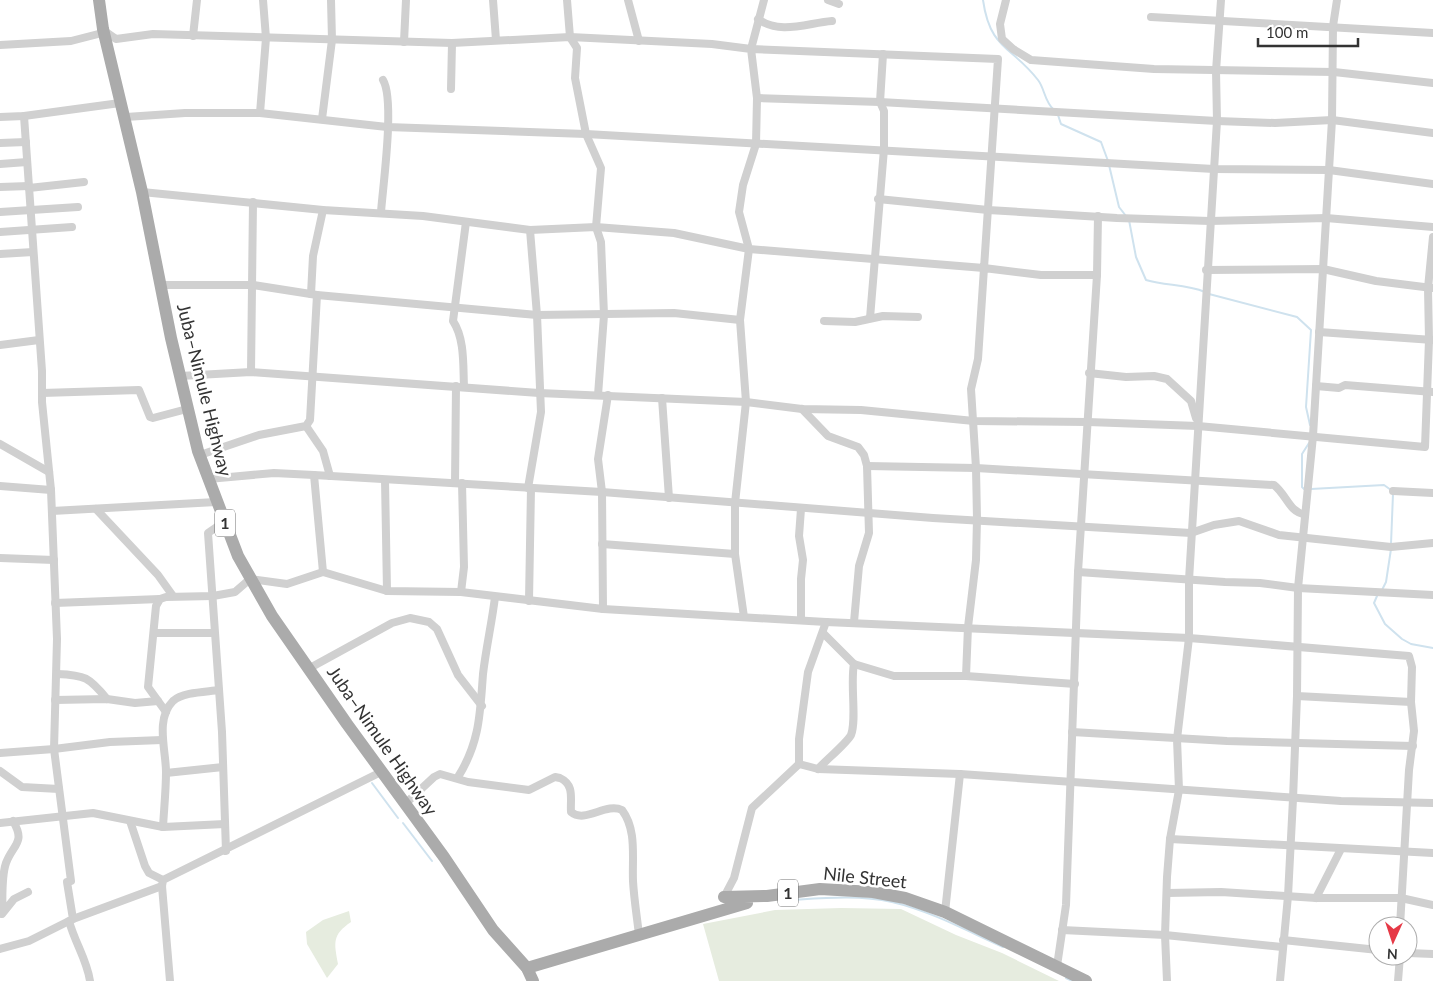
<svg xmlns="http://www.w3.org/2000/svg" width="1433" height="981" viewBox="0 0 1433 981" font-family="Lato,sans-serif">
	<rect width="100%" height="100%" fill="#fff"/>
	<g fill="#e6ecdf">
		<path d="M841,908L901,909L956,935L1002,953L1059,981H719L703,924L775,910Z"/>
		<path d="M349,911L351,922C332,935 334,942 338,964L327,978L307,944L306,932L323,920Z"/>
	</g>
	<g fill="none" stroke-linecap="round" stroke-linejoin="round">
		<g stroke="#cfe2ee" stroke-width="2">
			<path d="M983,0C990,50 1012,46 1038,80C1045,89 1044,101 1054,110"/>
			<path d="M1058,115L1061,124L1101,142L1108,161"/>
			<path d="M1109,165L1119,207L1126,216"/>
			<path d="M1129,220L1136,257L1146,280C1166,286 1186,284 1205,292"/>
			<path d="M1209,294L1297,317L1311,330L1306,407L1310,425"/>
			<path d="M1304,489L1302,487V454L1309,443"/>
			<path d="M1311,489L1384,485L1391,490"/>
			<path d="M1391,544L1393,494"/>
			<path d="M1382,590L1386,582L1391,549"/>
			<path d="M1377,596L1374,603L1385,624L1402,639L1411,644L1433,648"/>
			<path d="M372,783L398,818"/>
			<path d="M403,823L432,861"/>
			<path d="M792,900C825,898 860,895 892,902C931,911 967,931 1003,947"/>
			<path d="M1066,978L1072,981"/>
		</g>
		<g stroke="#d0d0d0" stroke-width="8">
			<path d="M493,0L496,40"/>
			<path d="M567,0L570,37L577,48L575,78L586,134L601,168L596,227L601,242L604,315L598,395"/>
			<path d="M628,0L639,41"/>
			<path d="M828,0L839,4"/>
			<path d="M1006,0L1000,24L1002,39L1013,49L1031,60L1154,69L1334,72L1433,83"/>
			<path d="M1151,17L1433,33"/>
			<path d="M758,19C780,35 807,23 832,21"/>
			<path d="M193,36L197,0"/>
			<path d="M404,42L406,0"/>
			<path d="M0,45L71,41L106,32L116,39L153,34L452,43L570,37L712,44L751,49L998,59L984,268L749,249L739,212L743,185L756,144L757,98L751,49L764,0"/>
			<path d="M451,89L452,43"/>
			<path d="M757,98L880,102L1217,121L1275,123L1332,120L1433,133"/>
			<path d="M260,113L266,38L263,0"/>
			<path d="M24,116L42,371V402L51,490L57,639L54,749L71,881"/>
			<path d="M0,117L24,116L120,103"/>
			<path d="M126,117L185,113H260L387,127L586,134L1214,169L1329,170L1433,184"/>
			<path d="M322,119L332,40L331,0"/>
			<path d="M0,143L26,142"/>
			<path d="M0,164L27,162"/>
			<path d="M0,187L29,186"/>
			<path d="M29,188L84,182"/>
			<path d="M142,192L323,210L423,216L530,230L596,227L674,233L749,249L740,320L746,402L735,503V554L744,617"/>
			<path d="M878,199L988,210L1117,218L1210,221L1326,218L1433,227"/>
			<path d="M0,212L78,207"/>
			<path d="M381,212C383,185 395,100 383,80"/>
			<path d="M0,232L72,227"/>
			<path d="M0,254L33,252"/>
			<path d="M1206,270L1323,269L1376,281L1432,288"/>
			<path d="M160,285H253L317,295L537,315L674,313L740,320"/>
			<path d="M311,294L313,256L323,210"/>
			<path d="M870,318L884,149V111L880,102L883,54"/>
			<path d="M824,321L855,322L883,316L918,317"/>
			<path d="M1319,332L1433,340"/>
			<path d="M0,345L39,340"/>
			<path d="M251,372L253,202"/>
			<path d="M1089,373L1126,377L1154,376L1167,379L1191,401L1196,418"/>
			<path d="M180,376L251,372L539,393L746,402L802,409L861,410L974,421L1088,422L1198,426L1425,447L1429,340L1428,288L1433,237"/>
			<path d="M1316,386L1339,388L1345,385L1433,392"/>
			<path d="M464,387C463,366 465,339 453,321L466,222"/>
			<path d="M42,393L139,390L150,417L153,418L187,409"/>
			<path d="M662,398L669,498"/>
			<path d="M802,409L828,436L858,447L864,455L867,466L869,533L859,566L854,622"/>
			<path d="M306,426L323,451L330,476"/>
			<path d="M0,444L49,472"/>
			<path d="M200,455L259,435L306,426L310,420L317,295"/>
			<path d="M867,466L976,468L1274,485C1286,494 1290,513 1304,514"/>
			<path d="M314,475L323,572"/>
			<path d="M208,479L274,473L314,475L602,492L933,518L1191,533L1214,525L1239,521L1279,535L1391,547L1433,543"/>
			<path d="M385,480L387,591"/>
			<path d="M455,483L456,386"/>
			<path d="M0,486L51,490"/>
			<path d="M528,488L541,412L537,315L530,230"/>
			<path d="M1393,491L1433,493"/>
			<path d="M96,509L158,575L173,596"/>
			<path d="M52,511L216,502"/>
			<path d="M224,522L208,533L222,732L226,851"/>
			<path d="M602,544L735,554"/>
			<path d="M0,558L54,560"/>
			<path d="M1078,572L1225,582L1260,583L1298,588L1433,595"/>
			<path d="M461,592L464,567L462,483"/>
			<path d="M529,601L531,488"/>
			<path d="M55,603L160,599"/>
			<path d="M603,609L602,492L598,459L608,395"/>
			<path d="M801,618V579L803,560L799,536L801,509"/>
			<path d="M826,622L1189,638L1409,656L1412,667L1411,702L1414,731L1409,770L1400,926"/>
			<path d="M155,633H214"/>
			<path d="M823,633L854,664L894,676H966L1075,684"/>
			<path d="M308,669L392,623L410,618L429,622L437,629L458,675L482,706"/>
			<path d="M57,674C85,675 89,677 107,699"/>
			<path d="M966,676L968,627L976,560L977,519L976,468L971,389L978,359L984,268L1041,275H1097"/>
			<path d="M1297,696L1411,702"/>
			<path d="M55,700L107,699L135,703L158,701"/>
			<path d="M166,712L148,687L156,606L160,599L166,597L213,596L235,592L250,579L287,584L323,572L387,591L461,592L603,609L826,622L808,672L799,739V764"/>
			<path d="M1072,732L1227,741L1413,746"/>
			<path d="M0,753L54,749L110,742L162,740"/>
			<path d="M818,769C826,760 846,744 851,735C857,720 850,683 854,664"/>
			<path d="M0,771L22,787L59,789"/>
			<path d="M166,773L223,767"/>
			<path d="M458,777C480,742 480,713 483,674C486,648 492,622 495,597"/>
			<path d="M405,804L434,777L440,774L468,782L529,790L555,777L560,778C575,785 570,799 571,812C585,824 606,802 622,810C637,830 632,857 633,881C634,899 637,917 639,935"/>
			<path d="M13,821C26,843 13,844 6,863C1,877 3,898 2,914L14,899L28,892"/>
			<path d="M130,821L145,866L149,873L163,880"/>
			<path d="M0,823L93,813L163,827L225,824"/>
			<path d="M163,827C164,809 166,790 166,772C166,750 155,719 173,701C183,692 206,692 219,690"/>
			<path d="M1170,839L1433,853"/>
			<path d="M67,882L73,919"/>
			<path d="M1167,893L1221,892L1316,898H1401L1433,905"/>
			<path d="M724,897L734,878L752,808L799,764L818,769L960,774L1341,801L1433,803"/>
			<path d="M1316,898L1341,849"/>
			<path d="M945,912L960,774"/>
			<path d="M69,921C75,943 87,960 90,981"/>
			<path d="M1062,930L1165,935L1282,947"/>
			<path d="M1283,940L1378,950"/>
			<path d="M0,949L29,941L73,919L162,886"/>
			<path d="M1408,953L1433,954"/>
			<path d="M1057,966L1066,905L1078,572L1097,275L1098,216"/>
			<path d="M170,981L162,886L163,880L381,772"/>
			<path d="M1167,981L1165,935L1167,877L1170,839L1179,790L1177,739L1189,638V580L1217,121L1216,71L1221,0"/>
			<path d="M1280,981L1288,896L1293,799L1297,696L1298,588L1313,436L1332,120L1333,26L1337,0"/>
			<path d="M1398,981L1400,956"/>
		</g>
		<g stroke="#ababab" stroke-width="12">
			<path d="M99,0L103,29L142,192L171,338L198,451L238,556L272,616L347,724L444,857L493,930L527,968L533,981"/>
			<path d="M527,968L747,903L724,897L767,896L820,889L873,892L905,898L945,912L1086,981"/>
		</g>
	</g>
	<g text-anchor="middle" stroke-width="5" stroke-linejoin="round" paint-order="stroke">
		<g fill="#fff" stroke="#707070" stroke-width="1">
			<rect x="215" y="509.5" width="20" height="27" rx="4"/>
			<rect x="778" y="879.5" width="20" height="27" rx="4"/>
		</g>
		<g font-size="16" font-weight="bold" fill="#333">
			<text x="225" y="529">1</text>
			<text x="788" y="899">1</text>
		</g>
		<g font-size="18" fill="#333" stroke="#fff">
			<text transform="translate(204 390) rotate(76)" y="6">Juba–Nimule Highway</text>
			<text transform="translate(382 741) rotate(55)" y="6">Juba–Nimule Highway</text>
			<text transform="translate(865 878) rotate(6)" y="6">Nile Street</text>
		</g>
	</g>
	<g transform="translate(1393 941) rotate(183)"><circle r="24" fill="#ffffff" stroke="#adadad"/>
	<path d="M0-4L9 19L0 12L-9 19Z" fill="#e63946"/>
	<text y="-8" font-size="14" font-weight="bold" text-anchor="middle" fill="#333333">N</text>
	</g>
	<path d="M1258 38v8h100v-8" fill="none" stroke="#333333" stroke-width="2.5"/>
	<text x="1266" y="38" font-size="15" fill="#333333" stroke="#ffffff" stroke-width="4" paint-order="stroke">100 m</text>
</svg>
